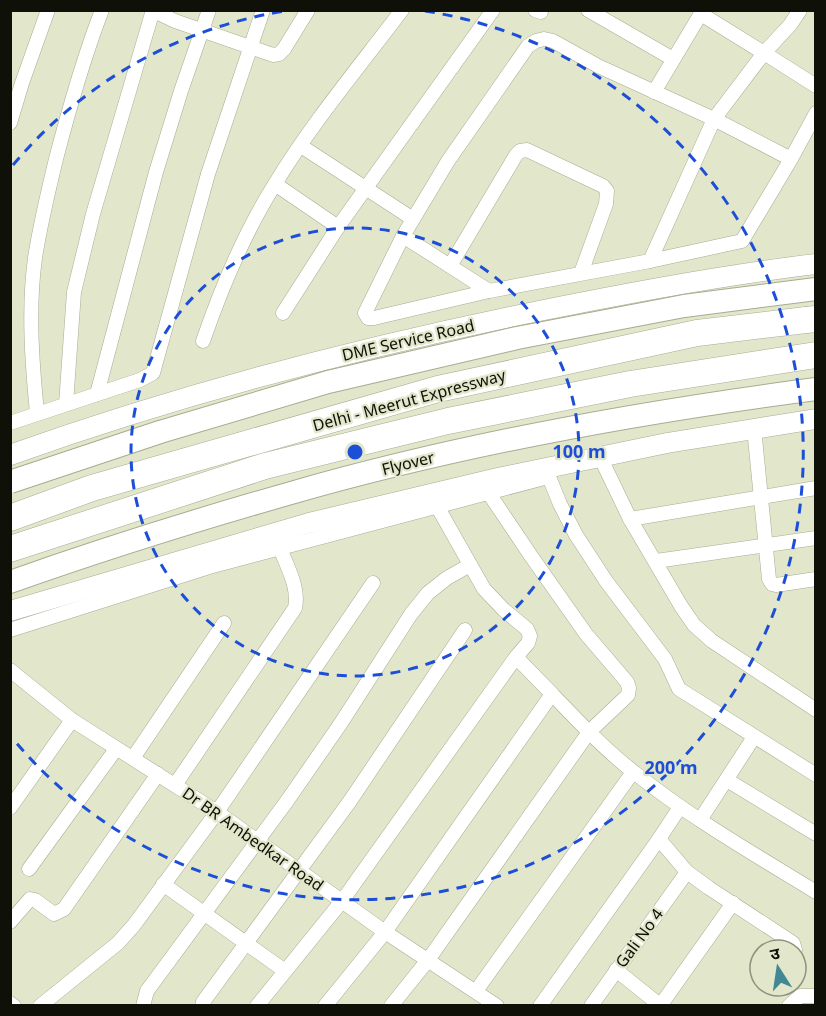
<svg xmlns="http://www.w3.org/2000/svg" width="826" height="1016" viewBox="0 0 826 1016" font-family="'Noto Sans','Noto Sans Devanagari',sans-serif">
	<rect width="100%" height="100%" fill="#e2e7cb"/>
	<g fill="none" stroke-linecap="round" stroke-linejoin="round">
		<g stroke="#a7ac91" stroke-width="15">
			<g id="minor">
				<path d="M152,10L175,21L273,55L279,54L284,49L308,10"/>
				<path d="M535,10L541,12"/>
				<path d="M588,10L673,59"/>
				<path d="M800,10L790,25L764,53L816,86"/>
				<path d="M654,92L703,10"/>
				<path d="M10,123L22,83L48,10"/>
				<path d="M301,146L413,219"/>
				<path d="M791,159L714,119L598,66L553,41L544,39L536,41L528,46L448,161L403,236L365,313L368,318H374L489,291L650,261L742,241L791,159L816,113"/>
				<path d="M275,184L338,227"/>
				<path d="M403,236L489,291"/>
				<path d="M650,261L714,119L764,53L701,14"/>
				<path d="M450,266L516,155L520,151L527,150L603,186L607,191L606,204L581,273"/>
				<path d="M283,313L338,227L493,10"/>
				<path d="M203,341C222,286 244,233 275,184C312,123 359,67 402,10"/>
				<path d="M97,394L156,172L181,91L209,10"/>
				<path d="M66,404L74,292L93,214L153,10"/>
				<path d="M37,413C32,362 28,309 35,258C40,225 48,192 56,159C69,109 83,59 102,10"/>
				<path d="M10,423L140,380L153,373L208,174L263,10"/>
				<path d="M755,438L769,579L772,584L776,585L816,579"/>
				<path d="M604,465L630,519L681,606L694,625L712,641L816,710"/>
				<path d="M549,477L560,504L576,535L606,581L665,659L679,689L816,775"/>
				<path d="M630,519L816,488"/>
				<path d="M656,561L816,538"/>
				<path d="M10,630L209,567L548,477"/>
				<path d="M516,657L552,694"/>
				<path d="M10,670L72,720L217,812L385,932L497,1006"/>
				<path d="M133,758L224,623"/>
				<path d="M727,780L816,834"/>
				<path d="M175,785L295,608C300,585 284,562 277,540"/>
				<path d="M680,807L659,839L687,872L709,888L793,943L795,950"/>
				<path d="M10,808L72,720"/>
				<path d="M700,820L754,737"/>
				<path d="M29,869L116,749"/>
				<path d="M163,884L285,971"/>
				<path d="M10,922L30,899L35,900L54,914L64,909L158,774"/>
				<path d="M616,970L661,1006"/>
				<path d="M476,991L633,772"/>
				<path d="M10,1003L14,1006"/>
				<path d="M40,1006L118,943L134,925L217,812L373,583"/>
				<path d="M143,1006L147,991L287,801L341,723L411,614L428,593L447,578L470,565"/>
				<path d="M203,1006V1002L350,801L465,630"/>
				<path d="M257,1006L342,901L516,657L528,643L530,636L527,629L504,610L484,589L433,499"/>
				<path d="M325,1006L385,932L552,694C578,721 605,750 635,773C691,818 754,854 816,892"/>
				<path d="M391,1006L428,960L589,732L628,695L629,688L627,682L586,634L531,556L488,492"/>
				<path d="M540,1006L659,839"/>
				<path d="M591,1006L687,872"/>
				<path d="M660,1006L733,903"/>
				<path d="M789,1006L800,996H816"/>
			</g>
		</g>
		<g stroke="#a7ac91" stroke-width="21">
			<g id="secondary">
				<path d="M10,455C181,394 357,348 534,312C627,293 721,275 816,264"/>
				<path d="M10,611L309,523L498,478L667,443L816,419"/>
			</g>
		</g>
		<g stroke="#a7ac91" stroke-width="24">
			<path id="trunk" d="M10,582C103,549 196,520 291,493C461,444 640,412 816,389"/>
		</g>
		<g stroke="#a7ac91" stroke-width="27">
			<g id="motorway">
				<path d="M10,518L92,488L438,389L697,333L806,320"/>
				<path d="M10,549L265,466L448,421L630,384L816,355"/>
			</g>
		</g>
		<use href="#minor" stroke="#fff" stroke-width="14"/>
		<use href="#secondary" stroke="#fff" stroke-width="20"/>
		<use href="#trunk" stroke="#fff" stroke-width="22"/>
		<use href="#motorway" stroke="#fff" stroke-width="26"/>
		<g stroke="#a7ac91" stroke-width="24" stroke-linecap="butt">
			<path id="trunk-bridge" d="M10,482L160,432L328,382L517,338L684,306L816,289"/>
		</g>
		<g stroke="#a7ac91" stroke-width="27" stroke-linecap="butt">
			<path id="motorway-bridge" d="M806,320L816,319"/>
		</g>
		<use href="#trunk-bridge" stroke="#fff" stroke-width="22"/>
		<use href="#motorway-bridge" stroke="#fff" stroke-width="26"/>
	</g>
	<g fill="none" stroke="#1d4ed8" stroke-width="3" stroke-dasharray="10 8">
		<circle cx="355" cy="452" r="224"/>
		<path d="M13 165A447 447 0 0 1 285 11M425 11A447 447 0 1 1 13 739"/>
	</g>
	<g text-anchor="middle" stroke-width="4.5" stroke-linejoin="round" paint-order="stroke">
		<g font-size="16" fill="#0f1007" stroke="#e2e7cb">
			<text transform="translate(408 340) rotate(-13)" y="6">DME Service Road</text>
			<text transform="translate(409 400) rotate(-15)" y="6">Delhi - Meerut Expressway</text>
			<text transform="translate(408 463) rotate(-14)" y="6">Flyover</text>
			<text transform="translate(253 839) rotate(35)" y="6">Dr BR Ambedkar Road</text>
			<text transform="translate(639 938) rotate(-54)" y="6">Gali No 4</text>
		</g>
	</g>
	<circle cx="355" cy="452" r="9" fill="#1d4ed8" stroke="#e2e7cb" stroke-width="3"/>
	<g font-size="18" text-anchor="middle" font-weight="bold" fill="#1d4ed8" stroke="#e2e7cb" stroke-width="4.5" stroke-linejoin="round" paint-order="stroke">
		<text x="579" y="458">100 m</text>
		<text x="671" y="774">200 m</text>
	</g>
	<rect width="826" height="1016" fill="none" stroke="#0f1007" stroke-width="24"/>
	<g transform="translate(778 968) rotate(348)"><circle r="28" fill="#e2e7cb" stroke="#8e917d" stroke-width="1.5"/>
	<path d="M0-4.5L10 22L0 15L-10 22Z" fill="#428794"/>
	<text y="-9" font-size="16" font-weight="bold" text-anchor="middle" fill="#0f1007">उ</text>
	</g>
</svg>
